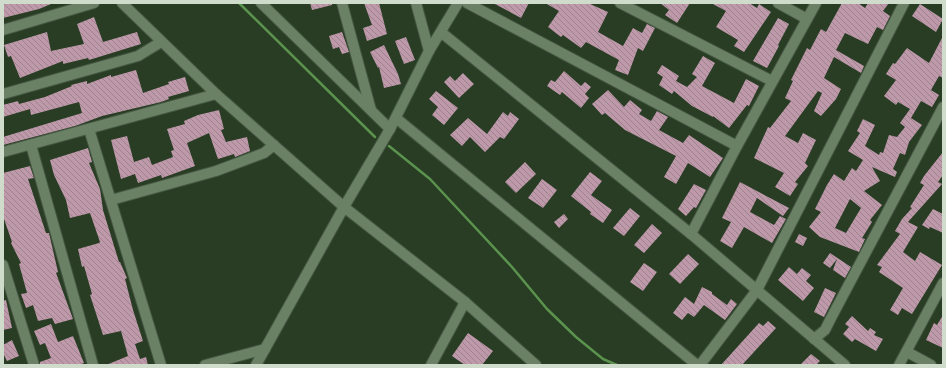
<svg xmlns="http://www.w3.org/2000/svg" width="946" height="368" viewBox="0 0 946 368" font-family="'Times New Roman',serif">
	<defs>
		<pattern id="building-back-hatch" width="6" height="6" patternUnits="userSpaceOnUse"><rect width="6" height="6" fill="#be99aa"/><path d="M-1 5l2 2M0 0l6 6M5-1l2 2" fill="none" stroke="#9e838f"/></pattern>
	</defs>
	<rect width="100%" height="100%" fill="#283d24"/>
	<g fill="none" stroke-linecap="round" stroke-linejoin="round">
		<g stroke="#5b934e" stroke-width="2.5">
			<path d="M239,3L375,137"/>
			<path d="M389,146L430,179L512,267L547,309L576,337L603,359L617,365"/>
		</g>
	</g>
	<g fill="url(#building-back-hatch)" fill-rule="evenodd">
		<path d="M3,3H51V4L39,9L3,18Z"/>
		<path d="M310,3H332V5L312,10Z"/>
		<path d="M364,3H379L387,34L367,41L363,28L372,25Z"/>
		<path d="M493,3H529L521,18Z"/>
		<path d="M545,3H588L608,12L598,32L623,46L633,28L642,33L647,24L655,28L643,51L638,48L628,75L615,70L619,60L586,42L581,48L563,35L561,37L548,27L559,11Z"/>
		<path d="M660,3H690L677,23L665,15L669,10Z"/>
		<path d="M711,3H749L757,8L759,4L771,12L744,52L734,46L738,40L716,27L726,11Z"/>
		<path d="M842,3H858L865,8L868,3H889L883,11L890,16L883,30L877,27L868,44L845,33L836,50L864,66L861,73L834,57L824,78L841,89L836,99L821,116L814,111L822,93L818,91L785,136L798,143L803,133L816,140L805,163L808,166L795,182L798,184L790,196L775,187L784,173L754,158L768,127L770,128L791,101L785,98L793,81L791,80L807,48L810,50L821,29L826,32Z"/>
		<path d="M920,4L943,19L936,32L912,16Z"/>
		<path d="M94,17L103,42L137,32L141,44L89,60L88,58L63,64V61L20,78L11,56L8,57L4,45L47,32L51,51L84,44L77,24Z"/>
		<path d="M778,18L789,24L778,45L779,46L767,68L753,61Z"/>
		<path d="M342,32L349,52L342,54L339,47L333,49L329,36Z"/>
		<path d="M943,36V78L939,76L931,90L939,95L932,107L921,101L911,118L922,125L909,142L905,155L900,153L893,169L897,172L895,177L872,167L880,181L864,191L882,205L870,220L872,222L862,238L865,239L859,252L820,237L809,227L821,212L815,209L827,185L834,174L844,181L852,168L856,171L863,160L848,151L860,133L857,131L863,119L875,125L865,146L879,155L880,152L883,153L889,135L897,137L905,127L900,123L910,109L898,102L896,105L884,96L896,80L886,74L893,63L895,64L907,48L929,63ZM850,199L861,208L846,233L835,228Z"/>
		<path d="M406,37L415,60L404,64L395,41Z"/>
		<path d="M384,45L398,74L401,84L384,88L379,67L378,68L370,52Z"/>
		<path d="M703,56L715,63L702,86L734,103L746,79L759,86L749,106L747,105L729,128L713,116V117L692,106L674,91L672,94L659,85L663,77L657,73L662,65L679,76L676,81L687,87L697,77L692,74Z"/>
		<path d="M136,70L143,93L169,84L168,82L185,77L189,91L168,97L169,99L161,102L102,116L75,126L3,145V137L82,113L79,102L31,115L30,109L3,117V105L18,101L19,104L45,97L72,86L71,85L87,81V84L111,75V77Z"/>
		<path d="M564,71L581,86L585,82L591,87L585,94L589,98L581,108L562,92L560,95L547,86L551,80L555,82Z"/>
		<path d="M463,73L474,84L459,98L444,82L450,76L455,81Z"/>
		<path d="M608,90L624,107L630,100L642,110L639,114L651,121L657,111L668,117L659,130L683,143L689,135L723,158L710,177L688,163L676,184L664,177L676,156L625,130L605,113L602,115L592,104Z"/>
		<path d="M436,91L458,108L444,125L432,115L438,107L429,99Z"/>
		<path d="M219,110L224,129L221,130L226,142L247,137L250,151L235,157L234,154L218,159L209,133L187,143L195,166L162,178L161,175L138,183L135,174L121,179L111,140L127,136L134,162L149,157L152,165L173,157L171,151L174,150L167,129L185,124L184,121L198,115Z"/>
		<path d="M503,112L508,116L510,112L519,119L504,139L500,137L485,152L470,137L462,146L450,135L468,118L487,134Z"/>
		<path d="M88,148L92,162L89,163L100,189L103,210L119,262H120L127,278L125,279L133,310L143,341L135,344L140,359L146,357L148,365H106L128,356L121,331L103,335L90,295L92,294L84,266L82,267L78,249L99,243L100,242L90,213L70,218L66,200L54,175L50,160Z"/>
		<path d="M943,152V175L938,182L942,184L908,222L918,227L903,252L915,261L920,252L942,265L912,314L902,308L898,315L890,310L903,288L879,272L882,267L877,265L900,234L895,231L902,219L912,208L910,207L924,185L920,183L924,176Z"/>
		<path d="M525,162L536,174L516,193L505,182Z"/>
		<path d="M30,166L34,178L28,179L46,233H49L58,272L56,273L73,319L55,324L52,318L38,321L33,305L26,308L21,294L27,293L19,264L21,263L11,243L12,242L3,216V173Z"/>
		<path d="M590,172L602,181L591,195L612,210L603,223L590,214L591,212L571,196Z"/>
		<path d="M542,179L557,190L543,208L528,198Z"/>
		<path d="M740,182L789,208L783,216L757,198L750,212L774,225L780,216L786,219L772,243L744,227L732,248L720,241L731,222L722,218Z"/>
		<path d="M694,184L706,190L696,208L694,207L686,216L678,209Z"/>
		<path d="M630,208L640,216L624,236L613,228Z"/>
		<path d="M933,209L943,214V233L930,227L929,229L922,225Z"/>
		<path d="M564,214L568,219L559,228L554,222Z"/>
		<path d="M652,224L662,233L644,253L634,245Z"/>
		<path d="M799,234L807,238L803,246L795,242Z"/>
		<path d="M830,253L851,267L845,278L833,270L837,259L830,268L823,263Z"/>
		<path d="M688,254L699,264L680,284L669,274Z"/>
		<path d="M644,263L657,272L643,291L630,282Z"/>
		<path d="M789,267L797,274L802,268L811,275L806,281L814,288L803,301L778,280Z"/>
		<path d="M702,287L712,292V294L727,305L731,299L737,304L725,320L704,305L694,317L688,313L682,320L673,313L685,297L694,304Z"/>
		<path d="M825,288L836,293L824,317L814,312Z"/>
		<path d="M6,300L12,328L3,330V301Z"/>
		<path d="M943,315V348L926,340L934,323L937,325Z"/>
		<path d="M852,316L868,331L870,328L876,332L874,335L883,339L876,351L855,339L852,342L843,334L849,327L845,324Z"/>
		<path d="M768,321L776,328L742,365H721L759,323L763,326Z"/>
		<path d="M51,324L58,342L73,336L84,363L79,365H40V362L51,358L45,343L40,345L34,331Z"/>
		<path d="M468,333L493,351L482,365H465L452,356Z"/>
		<path d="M12,340L19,356L7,361L3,353V345Z"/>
		<path d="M811,354L820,361L816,365H800Z"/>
	</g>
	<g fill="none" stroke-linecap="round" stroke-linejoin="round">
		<g stroke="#455742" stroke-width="12">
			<g id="minor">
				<path d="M122,3L216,94L344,207L465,302L536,365"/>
				<path d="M261,3L390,129"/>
				<path d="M342,3L371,110"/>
				<path d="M416,3L429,51"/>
				<path d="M467,3L737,146"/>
				<path d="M620,3L772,81"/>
				<path d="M778,3L807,19"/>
				<path d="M3,30L94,3"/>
				<path d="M442,33L691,234L845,365"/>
				<path d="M3,94L138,56L161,42"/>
				<path d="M396,118L697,365"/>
				<path d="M89,129L161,365"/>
				<path d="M31,145L93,365"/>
				<path d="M3,152L216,94"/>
				<path d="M111,200L216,171L264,153L274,145"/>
				<path d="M691,234L737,146L816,3"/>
				<path d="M3,265L34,365"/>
				<path d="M814,339L825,330L830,320L943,107"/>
				<path d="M907,352L931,365"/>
				<path d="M205,365L265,349"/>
				<path d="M256,365L344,207L390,129L429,51L458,3"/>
				<path d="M431,365L465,302"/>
				<path d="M700,365L757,290L904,3"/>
				<path d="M899,365L943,283"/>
			</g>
		</g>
		<use href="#minor" stroke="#6b8166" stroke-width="10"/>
	</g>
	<rect width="946" height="368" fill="none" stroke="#cfdccc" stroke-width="8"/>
</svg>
